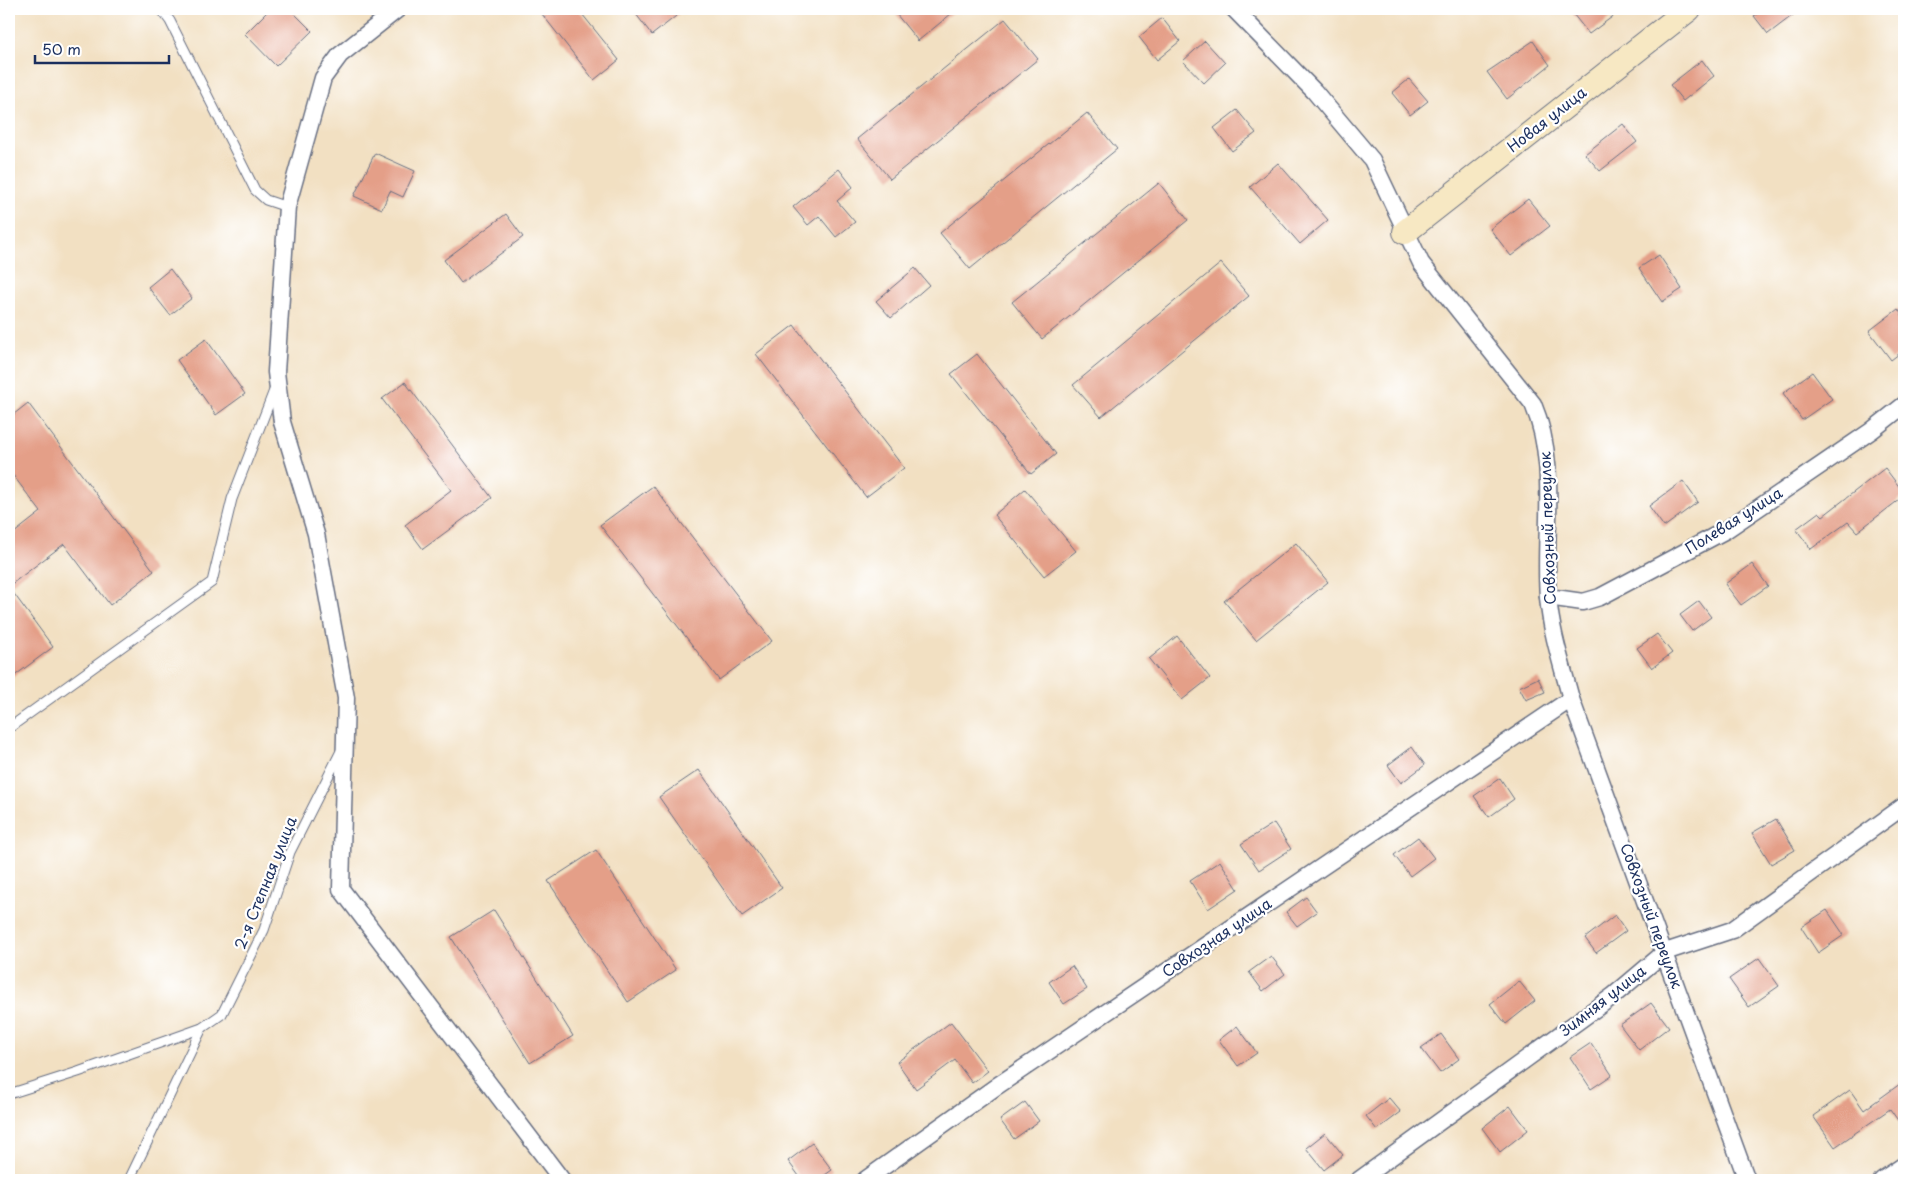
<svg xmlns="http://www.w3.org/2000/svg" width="1913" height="1189" viewBox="0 0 1913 1189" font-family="'Playpen Sans',sans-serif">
	<rect width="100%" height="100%" fill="#fff"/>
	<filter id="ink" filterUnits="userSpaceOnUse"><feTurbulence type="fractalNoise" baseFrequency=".02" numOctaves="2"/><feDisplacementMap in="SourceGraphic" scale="10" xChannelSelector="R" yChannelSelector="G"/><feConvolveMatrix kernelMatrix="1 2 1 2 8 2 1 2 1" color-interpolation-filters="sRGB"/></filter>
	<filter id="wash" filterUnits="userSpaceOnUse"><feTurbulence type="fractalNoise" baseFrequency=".0096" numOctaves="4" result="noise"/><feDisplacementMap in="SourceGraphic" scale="20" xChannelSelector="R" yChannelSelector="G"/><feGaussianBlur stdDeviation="1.12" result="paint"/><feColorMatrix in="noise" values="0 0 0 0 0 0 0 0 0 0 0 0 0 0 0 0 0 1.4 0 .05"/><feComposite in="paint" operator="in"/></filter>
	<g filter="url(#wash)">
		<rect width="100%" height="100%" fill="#f2e0c2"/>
		<g id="blocks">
			<g fill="#e49f88">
				<path d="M270,9H290L312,31L276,66L245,34Z"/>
				<path d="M538,9H578L619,60L594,80Z"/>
				<path d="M632,9H685L652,35Z"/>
				<path d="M892,9H957L918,41Z"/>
				<path d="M1569,9H1623L1589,34Z"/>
				<path d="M1764,9H1801L1768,34L1754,16Z"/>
				<path d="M1162,18L1180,41L1157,60L1139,37Z"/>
				<path d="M1005,19L1038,59L890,179L857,139Z"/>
				<path d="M1205,41L1225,63L1204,83L1183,61Z"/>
				<path d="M1533,41L1550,65L1507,99L1487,72Z"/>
				<path d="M1702,60L1714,76L1683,101L1670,85Z"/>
				<path d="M1409,79L1428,101L1410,115L1392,93Z"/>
				<path d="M1237,110L1256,133L1232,151L1214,128Z"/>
				<path d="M1087,113L1117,149L970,269L940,233Z"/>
				<path d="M1623,124L1637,142L1600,171L1585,154Z"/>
				<path d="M375,153L415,171L403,197L390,191L382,209L354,196Z"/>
				<path d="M1278,163L1328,220L1300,244L1250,187Z"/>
				<path d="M839,169L853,187L837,201L855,222L836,237L819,216L808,225L793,207Z"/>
				<path d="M1159,183L1188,220L1042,339L1012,302Z"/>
				<path d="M1528,199L1550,226L1511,256L1490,229Z"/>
				<path d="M506,214L523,237L461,283L444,260Z"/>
				<path d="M1659,255L1682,289L1662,302L1639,268Z"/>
				<path d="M1221,263L1249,296L1101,417L1073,385Z"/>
				<path d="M915,268L929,285L891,318L876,301Z"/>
				<path d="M170,269L192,298L170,315L148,287Z"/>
				<path d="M1898,309L1904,318V350L1891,360L1869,331Z"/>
				<path d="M794,325L904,468L866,497L756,354Z"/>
				<path d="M206,339L245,394L216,415L177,360Z"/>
				<path d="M977,354L1056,454L1031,474L951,374Z"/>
				<path d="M1812,372L1832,399L1802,420L1783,393Z"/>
				<path d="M405,382L492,498L423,549L405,525L451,490L382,399Z"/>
				<path d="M28,403L154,571L110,605L64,544L9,586V537L41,512L9,470V418Z"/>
				<path d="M1885,468L1904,493V496L1857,532L1848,522L1811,549L1796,529L1819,512L1823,516Z"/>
				<path d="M1683,481L1698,502L1664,527L1649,506Z"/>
				<path d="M653,486L772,641L719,680L600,525Z"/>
				<path d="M1025,489L1076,551L1044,576L994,515Z"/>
				<path d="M1296,543L1328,582L1256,640L1224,601Z"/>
				<path d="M1752,564L1768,586L1741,605L1725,584Z"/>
				<path d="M9,587L53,647L9,680Z"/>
				<path d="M1699,601L1711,617L1692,631L1680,615Z"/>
				<path d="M1657,634L1672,653L1652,668L1637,648Z"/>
				<path d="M1177,636L1210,678L1182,700L1149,659Z"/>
				<path d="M1538,678L1545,692L1526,700L1519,687Z"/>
				<path d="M1412,747L1425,765L1401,783L1388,765Z"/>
				<path d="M699,770L782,888L742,916L659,797Z"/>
				<path d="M1500,778L1514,799L1489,817L1474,796Z"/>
				<path d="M1776,819L1795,850L1771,864L1752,833Z"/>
				<path d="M1274,823L1291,849L1259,870L1241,844Z"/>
				<path d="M1418,837L1434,858L1410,876L1394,855Z"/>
				<path d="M596,850L676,970L628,1002L548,881Z"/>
				<path d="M1220,861L1238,889L1208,909L1190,881Z"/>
				<path d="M1306,897L1317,912L1297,926L1286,912Z"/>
				<path d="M494,910L573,1036L530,1063L451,937Z"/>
				<path d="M1827,910L1844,935L1818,953L1801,927Z"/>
				<path d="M1615,915L1626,931L1596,953L1585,938Z"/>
				<path d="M1271,956L1285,974L1263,991L1249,972Z"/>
				<path d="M1759,958L1779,986L1749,1007L1729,979Z"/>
				<path d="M1072,966L1087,989L1064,1004L1049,982Z"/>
				<path d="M1519,981L1535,1001L1506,1024L1490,1004Z"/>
				<path d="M1651,1003L1669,1027L1639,1050L1620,1025Z"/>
				<path d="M951,1022L988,1071L972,1083L955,1060L916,1089L897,1062Z"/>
				<path d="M1237,1026L1257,1053L1238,1066L1219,1040Z"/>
				<path d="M1441,1034L1459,1059L1440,1073L1421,1048Z"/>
				<path d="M1591,1043L1612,1075L1591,1089L1570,1057Z"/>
				<path d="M1904,1081V1129L1890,1109L1835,1147L1813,1116L1850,1090L1864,1110Z"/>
				<path d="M1389,1098L1401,1112L1377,1130L1366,1116Z"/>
				<path d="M1025,1102L1039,1121L1014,1139L1000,1120Z"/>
				<path d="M1510,1106L1528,1130L1500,1152L1482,1128Z"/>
				<path d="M1325,1133L1343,1155L1324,1170L1306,1148Z"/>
				<path d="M812,1143L832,1170L818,1180H802L788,1161Z"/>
			</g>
		</g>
	</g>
	<g filter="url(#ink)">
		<use href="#blocks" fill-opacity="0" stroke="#666d81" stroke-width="1"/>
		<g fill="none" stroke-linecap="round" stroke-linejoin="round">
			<g stroke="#666d81" stroke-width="11">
				<g id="lane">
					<path d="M161,9L170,21L255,190L266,200L287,207"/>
					<path d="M9,728L212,582L232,499L275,388"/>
					<path d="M9,1094L78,1072L202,1028L222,1014L264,930L290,852L341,751"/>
					<path d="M129,1180L202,1028"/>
				</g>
			</g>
			<g stroke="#666d81" stroke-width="19">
				<g id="street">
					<path d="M398,9L340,55L323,78L287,207L276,372L282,422L316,534L346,698L341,889L562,1180"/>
					<path d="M1234,9L1314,91L1372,160L1421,263L1533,404C1559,465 1543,533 1548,597C1551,632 1562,665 1571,699L1747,1180"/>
					<path d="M1548,597L1583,602L1600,597L1726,530L1871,431L1904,405"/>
					<path d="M865,1180L997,1086L1571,699"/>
					<path d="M1359,1180L1613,996L1665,952L1732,930L1904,806"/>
					<path d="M1882,1180L1904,1165"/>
				</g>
			</g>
			<g stroke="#666d81" stroke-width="26">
				<path id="secondary" d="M1405,232L1689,9"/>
			</g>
			<use href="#lane" stroke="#fff" stroke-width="9"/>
			<use href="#street" stroke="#fff" stroke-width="16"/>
			<use href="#secondary" stroke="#f7e8c3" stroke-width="24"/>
		</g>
	</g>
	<g text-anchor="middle" stroke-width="4.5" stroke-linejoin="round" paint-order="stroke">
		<g font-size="15" fill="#1b2f5e" stroke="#fff">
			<text transform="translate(1547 120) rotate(-38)" y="5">Новая улица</text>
			<text transform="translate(1734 521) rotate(-32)" y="5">Полевая улица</text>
			<text transform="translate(1548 528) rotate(-92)" y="5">Совхозный переулок</text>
			<text transform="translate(266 883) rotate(-68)" y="5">2-я Степная улица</text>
			<text transform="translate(1651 916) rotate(70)" y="5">Совхозный переулок</text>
			<text transform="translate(1217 938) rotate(-34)" y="5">Совхозная улица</text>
			<text transform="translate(1603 1001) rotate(-38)" y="5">Зимняя улица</text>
		</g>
	</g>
	<rect width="1913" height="1189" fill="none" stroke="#fff" stroke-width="30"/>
	<path d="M35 55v8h134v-8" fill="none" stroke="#1b2f5e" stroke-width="2.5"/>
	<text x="42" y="55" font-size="15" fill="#1b2f5e" stroke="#ffffff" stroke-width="4" paint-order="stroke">50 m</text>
</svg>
